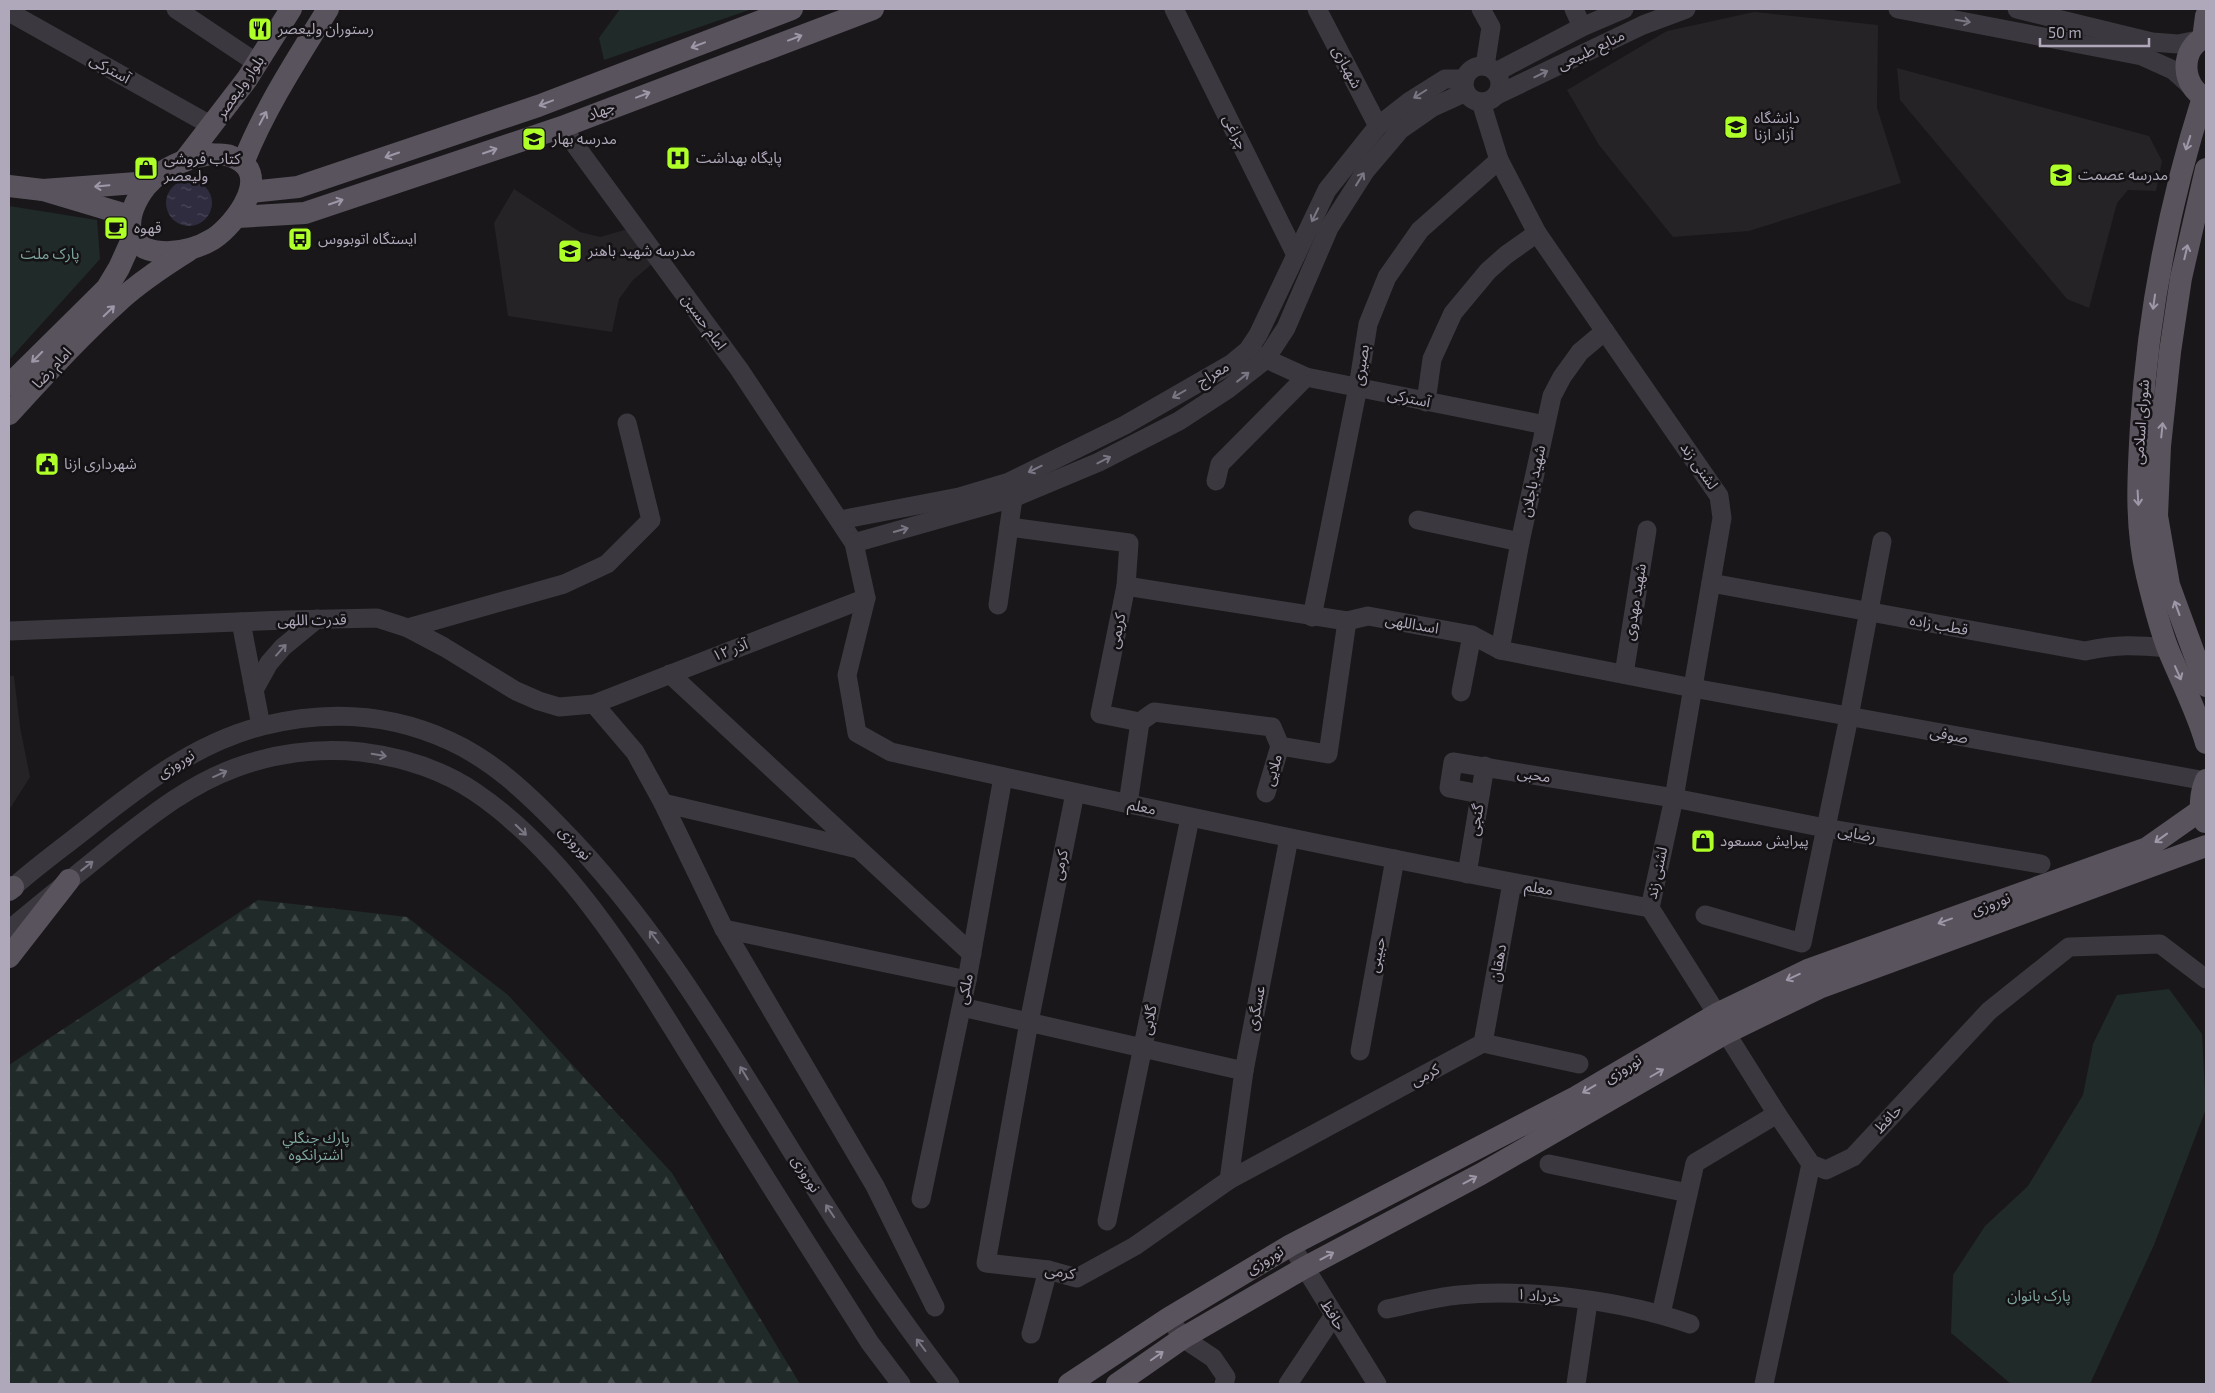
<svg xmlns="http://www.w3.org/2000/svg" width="2215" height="1393" viewBox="0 0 2215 1393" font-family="'Exo 2','Noto Sans Arabic',sans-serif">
	<defs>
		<pattern id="forest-firs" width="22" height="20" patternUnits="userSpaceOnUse" patternTransform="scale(1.25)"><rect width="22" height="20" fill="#202a29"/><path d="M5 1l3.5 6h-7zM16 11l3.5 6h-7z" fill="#3e4646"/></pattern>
		<pattern id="water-ripples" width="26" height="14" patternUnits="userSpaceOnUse" patternTransform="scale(1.25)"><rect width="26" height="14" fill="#2f2c3f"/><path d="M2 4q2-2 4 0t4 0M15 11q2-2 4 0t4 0" fill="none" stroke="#4b4859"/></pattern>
	</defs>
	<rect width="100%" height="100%" fill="#191719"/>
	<g fill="#262327">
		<path d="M1754,12L1878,25L1877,108L1901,183L1749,231L1673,237L1599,145L1567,90L1667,31Z"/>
		<path d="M1897,68L2149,136L2162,161L2156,191L2128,190L2117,203L2089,308L2067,299L1900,100Z"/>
		<path d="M514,189L580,232L600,237L628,229L652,264L633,280L619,299L612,332L508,316L494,223Z"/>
		<path d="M9,676H14L20,727L30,777L9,810Z"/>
	</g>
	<path fill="url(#forest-firs)" d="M258,900L407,917L508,995L672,1173L800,1384H9V1065Z"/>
	<g fill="#202a29">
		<path d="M620,9H752L604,60L599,38Z"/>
		<path d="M9,206L97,220L100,259L9,360Z"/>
		<path d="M2169,989L2202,1034L2206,1109L2154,1245L2090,1384H2011L1951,1333L1953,1275L1985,1226L2028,1186L2083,1095L2093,1044L2117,995Z"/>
	</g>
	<circle fill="url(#water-ripples)" cx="189" cy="203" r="23"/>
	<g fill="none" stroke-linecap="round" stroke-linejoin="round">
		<g stroke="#3c383f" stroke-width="19">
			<path d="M176,9L257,63"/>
			<path d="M1174,9L1296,255"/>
			<path d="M1317,9L1378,126"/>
			<path d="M1481,9L1491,27L1485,66"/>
			<path d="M1574,9L1582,27"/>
			<path d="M1898,9L2142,56L2173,70L2194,89"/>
			<path d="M2017,9L2152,42L2178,44L2203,39"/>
			<path d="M9,12L212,126"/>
			<circle cx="1482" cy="84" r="18"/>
			<path d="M1496,72L1582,27L1624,9"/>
			<path d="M1497,95L1643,25L1686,9"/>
			<path d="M1481,102L1499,160L1537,233L1719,496L1722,518L1674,798L1650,908"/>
			<path d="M562,127L739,369L854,543L866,598L847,675L857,733L891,752C1143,808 1396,862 1650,908"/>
			<path d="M1255,354L1306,377L1545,425"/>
			<path d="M1426,402L1432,359L1453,313L1488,271L1506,255L1537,233"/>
			<path d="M1216,481L1220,464L1306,377"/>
			<path d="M840,520L959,497L1009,482L1125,425L1231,364L1248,350L1258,335L1327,190L1378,126L1410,101L1445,79H1465"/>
			<path d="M1418,520L1520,542"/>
			<path d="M1009,527L1129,543L1126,586L1100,714L1140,722L1128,804"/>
			<path d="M854,543L1013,498L1099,462L1179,421L1228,389L1265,360L1286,328L1329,228L1366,170L1400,130L1433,107L1466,92"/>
			<path d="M1711,583L2085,651C2117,644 2136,645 2168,648"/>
			<path d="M1126,586L1347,621L1368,616L1472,635L1500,650L1693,688L2206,781"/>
			<path d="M998,605L1013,498"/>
			<path d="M1312,617L1358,387L1368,324L1387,277L1420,230L1499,160"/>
			<path d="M241,622L261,726"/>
			<path d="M408,628L564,584L607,564L651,520L627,423"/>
			<path d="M9,631L286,620L377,618L408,628L444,647L516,691L539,701L559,707L594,704L866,598"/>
			<path d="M1500,650L1520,542L1552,396L1562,377L1580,352L1605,331"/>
			<path d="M670,674L972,954"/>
			<path d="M1624,674L1647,530"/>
			<path d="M254,690L269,663L283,647L317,619"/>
			<path d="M1461,692L1472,635"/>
			<path d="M594,704L635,752L663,803L724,929L875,1186L935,1307"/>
			<path d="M1140,722L1154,712L1272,727L1280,746L1328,754L1347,621"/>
			<path d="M1075,793L1029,1022L986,1263L1048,1270L1077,1278L1135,1246L1229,1180L1483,1043L1579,1064"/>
			<path d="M1266,793L1280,746"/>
			<path d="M1480,794L1449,788L1453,762L1674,798L1825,828L2041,864"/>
			<path d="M663,803L858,849"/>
			<path d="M1467,874L1485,766"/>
			<path d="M9,891C32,870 57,852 81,833C137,789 192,744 262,726C326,710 390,713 450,741C492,760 527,793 559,826C659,927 729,1051 804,1171C849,1244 898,1316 950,1384"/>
			<path d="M1650,908L1717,1014L1726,1033L1777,1114L1811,1164L1826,1170L1853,1157L1989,1011L2069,947L2160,944L2206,979"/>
			<path d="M1705,915L1802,943L1849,717L1882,541"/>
			<path d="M724,929L967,980"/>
			<path d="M9,930C45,900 81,871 117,842C154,813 191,784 235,768C275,753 319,748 361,752C401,757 441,769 475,792C578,862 646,987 711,1090C763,1175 817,1259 870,1343L901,1384"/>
			<path d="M962,1007L1244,1071"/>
			<path d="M1483,1043L1512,883"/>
			<path d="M1360,1051L1395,859"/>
			<path d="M1549,1164L1688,1193"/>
			<path d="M1229,1180L1244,1071L1289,838"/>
			<path d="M921,1199L967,980L1003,777"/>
			<path d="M1107,1221L1190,818"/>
			<path d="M1291,1245L1377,1384"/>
			<path d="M1387,1309C1411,1304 1435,1297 1459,1295C1527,1288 1625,1301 1690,1324"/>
			<path d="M1661,1314L1695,1163L1777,1114"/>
			<path d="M1169,1318L1183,1338L1213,1358L1226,1377L1224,1384"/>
			<path d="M1031,1334L1048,1270"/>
			<path d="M1288,1384L1334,1315"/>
			<path d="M1576,1384L1588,1302"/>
			<path d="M1764,1384L1811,1164"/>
		</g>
		<g stroke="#59535e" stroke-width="22">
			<path d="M2206,37C2179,48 2181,87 2206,98"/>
			<path d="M2203,39L2206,16"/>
			<path d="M2203,97C2169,204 2148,314 2141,426C2138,476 2135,527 2147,576C2153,601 2159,626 2168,649C2181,681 2197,711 2206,743"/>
			<path d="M211,154C217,155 225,154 230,156C276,171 236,224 213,239C198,248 179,253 162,252C116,249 127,206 150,182C166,165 189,158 211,154Z"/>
			<path d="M184,161L247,79L291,9"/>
			<path d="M243,163C265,108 297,59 328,9"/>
			<path d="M2206,169L2181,278L2170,352L2160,446L2157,516L2169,585L2206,686"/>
			<path d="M9,186L43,190"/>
			<path d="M251,192L298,187L538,106L792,9"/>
			<path d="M130,216L43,190L150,182"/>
			<path d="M237,217L305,213L562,127L873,9"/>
			<path d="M9,385L107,288L119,268L133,237"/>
			<path d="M9,414C45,375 80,336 119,301C140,282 164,266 188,251"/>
			<path d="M2205,822C2198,809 2201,792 2206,780"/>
			<path d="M9,890L13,887"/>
			<path d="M9,957L69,880"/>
			<path d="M1069,1384L1169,1318L1291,1245L1576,1097L1717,1014L1810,969L2147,848L2201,810"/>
			<path d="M1117,1384L1183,1338L1304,1268L1481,1174L1726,1033L1819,988L2206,846"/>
		</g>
	</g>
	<defs><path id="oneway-shaft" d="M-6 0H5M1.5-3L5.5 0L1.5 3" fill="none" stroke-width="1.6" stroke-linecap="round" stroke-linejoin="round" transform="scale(1.25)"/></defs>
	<g stroke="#7b7683">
		<use href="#oneway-shaft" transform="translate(1963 21) rotate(10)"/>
		<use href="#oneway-shaft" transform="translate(1541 74) rotate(-26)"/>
		<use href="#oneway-shaft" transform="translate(1420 94) rotate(148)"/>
		<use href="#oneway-shaft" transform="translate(1360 179) rotate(-58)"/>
		<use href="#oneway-shaft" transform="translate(1315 215) rotate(116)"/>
		<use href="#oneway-shaft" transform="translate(1243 377) rotate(-38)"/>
		<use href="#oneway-shaft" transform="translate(1179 394) rotate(150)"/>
		<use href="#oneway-shaft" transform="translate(1104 460) rotate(-27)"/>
		<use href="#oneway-shaft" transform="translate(1035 469) rotate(154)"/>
		<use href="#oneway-shaft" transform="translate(901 530) rotate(-16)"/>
		<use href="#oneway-shaft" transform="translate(281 650) rotate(-48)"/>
		<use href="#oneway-shaft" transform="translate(379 755) rotate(10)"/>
		<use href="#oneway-shaft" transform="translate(220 774) rotate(-24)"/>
		<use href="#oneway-shaft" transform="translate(521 830) rotate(44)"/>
		<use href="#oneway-shaft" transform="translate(87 866) rotate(-38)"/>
		<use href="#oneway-shaft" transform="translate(654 937) rotate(-127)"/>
		<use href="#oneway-shaft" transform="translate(744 1073) rotate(-121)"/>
		<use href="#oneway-shaft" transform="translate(830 1211) rotate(-124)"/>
		<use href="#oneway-shaft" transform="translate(921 1345) rotate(-127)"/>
	</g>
	<g stroke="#9e97a8">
		<use href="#oneway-shaft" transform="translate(795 38) rotate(-21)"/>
		<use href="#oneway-shaft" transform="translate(698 45) rotate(159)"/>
		<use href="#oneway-shaft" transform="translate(643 95) rotate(-21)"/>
		<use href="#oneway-shaft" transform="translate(546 103) rotate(159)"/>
		<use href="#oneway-shaft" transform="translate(263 118) rotate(-62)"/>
		<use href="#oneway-shaft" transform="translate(2188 143) rotate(108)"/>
		<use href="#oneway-shaft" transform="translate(490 151) rotate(-19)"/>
		<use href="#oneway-shaft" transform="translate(392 155) rotate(161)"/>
		<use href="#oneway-shaft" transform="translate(102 186) rotate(175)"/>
		<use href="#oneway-shaft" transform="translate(336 202) rotate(-19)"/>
		<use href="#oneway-shaft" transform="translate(2186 252) rotate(-77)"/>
		<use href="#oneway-shaft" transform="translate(2154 302) rotate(98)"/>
		<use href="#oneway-shaft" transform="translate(109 311) rotate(-44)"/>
		<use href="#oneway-shaft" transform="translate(37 357) rotate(135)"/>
		<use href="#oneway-shaft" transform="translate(2162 430) rotate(-84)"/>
		<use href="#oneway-shaft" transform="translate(2138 498) rotate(87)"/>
		<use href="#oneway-shaft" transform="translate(2177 608) rotate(-110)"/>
		<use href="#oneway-shaft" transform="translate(2178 673) rotate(66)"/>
		<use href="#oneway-shaft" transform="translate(2161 838) rotate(144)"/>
		<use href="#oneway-shaft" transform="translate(1945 921) rotate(160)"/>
		<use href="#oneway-shaft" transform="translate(1793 977) rotate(155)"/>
		<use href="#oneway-shaft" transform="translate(1657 1073) rotate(-30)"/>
		<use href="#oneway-shaft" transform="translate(1589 1089) rotate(149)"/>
		<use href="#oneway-shaft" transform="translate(1470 1180) rotate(-28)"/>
		<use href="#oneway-shaft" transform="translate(1327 1256) rotate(-28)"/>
		<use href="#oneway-shaft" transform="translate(1157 1356) rotate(-35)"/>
	</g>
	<defs>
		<g id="restaurant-square" transform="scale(1.25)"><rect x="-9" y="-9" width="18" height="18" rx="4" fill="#afff29" stroke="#141214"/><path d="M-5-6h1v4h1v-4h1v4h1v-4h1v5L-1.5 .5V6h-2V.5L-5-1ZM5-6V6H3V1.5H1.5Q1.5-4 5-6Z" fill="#111"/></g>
		<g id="university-square" transform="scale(1.25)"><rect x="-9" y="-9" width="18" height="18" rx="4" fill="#afff29" stroke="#141214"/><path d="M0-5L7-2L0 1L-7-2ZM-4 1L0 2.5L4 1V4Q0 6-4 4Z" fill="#111"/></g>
		<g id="school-square" transform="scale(1.25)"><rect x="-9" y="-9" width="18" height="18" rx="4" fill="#afff29" stroke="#141214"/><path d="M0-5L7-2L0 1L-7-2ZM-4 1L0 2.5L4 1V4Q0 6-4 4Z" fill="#111"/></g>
		<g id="hospital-square" transform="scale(1.25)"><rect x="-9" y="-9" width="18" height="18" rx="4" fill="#afff29" stroke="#141214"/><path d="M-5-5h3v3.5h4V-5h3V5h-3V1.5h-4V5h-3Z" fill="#111"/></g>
		<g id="shop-square" transform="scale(1.25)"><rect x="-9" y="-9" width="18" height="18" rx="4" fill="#afff29" stroke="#141214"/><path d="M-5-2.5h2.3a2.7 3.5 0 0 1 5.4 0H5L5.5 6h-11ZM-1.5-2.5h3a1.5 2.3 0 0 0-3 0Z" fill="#111"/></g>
		<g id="cafe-square" transform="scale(1.25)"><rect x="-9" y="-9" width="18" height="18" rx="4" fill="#afff29" stroke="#141214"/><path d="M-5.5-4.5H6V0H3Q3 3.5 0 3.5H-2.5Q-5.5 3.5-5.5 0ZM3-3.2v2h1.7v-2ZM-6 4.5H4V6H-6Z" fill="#111"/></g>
		<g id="bus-square" transform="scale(1.25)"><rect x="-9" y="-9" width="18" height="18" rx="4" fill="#afff29" stroke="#141214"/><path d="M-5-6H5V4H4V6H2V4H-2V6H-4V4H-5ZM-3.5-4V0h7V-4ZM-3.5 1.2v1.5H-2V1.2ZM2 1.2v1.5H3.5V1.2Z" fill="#111"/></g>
		<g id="civic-square" transform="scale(1.25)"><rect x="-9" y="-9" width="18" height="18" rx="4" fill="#afff29" stroke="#141214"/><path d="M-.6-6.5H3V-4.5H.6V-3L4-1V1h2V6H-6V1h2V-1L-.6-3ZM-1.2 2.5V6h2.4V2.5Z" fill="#111"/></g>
	</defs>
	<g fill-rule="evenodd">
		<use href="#restaurant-square" x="260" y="29"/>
		<use href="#university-square" x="1736" y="127"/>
		<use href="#school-square" x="534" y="139"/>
		<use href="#hospital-square" x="678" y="158"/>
		<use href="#shop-square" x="146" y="168"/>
		<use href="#school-square" x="2061" y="175"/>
		<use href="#cafe-square" x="116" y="228"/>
		<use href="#bus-square" x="300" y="239"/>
		<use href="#school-square" x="570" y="251"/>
		<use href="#civic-square" x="47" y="464"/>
		<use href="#shop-square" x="1703" y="841"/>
	</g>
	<g text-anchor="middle" stroke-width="5" stroke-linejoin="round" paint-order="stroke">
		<g font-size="15" fill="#afa8ba" stroke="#141214" text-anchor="start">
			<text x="278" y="34">رستوران ولیعصر</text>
			<text x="1754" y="123">دانشگاه<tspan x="1754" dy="17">آزاد ازنا</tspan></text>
			<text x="552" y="144">مدرسه بهار</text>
			<text x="696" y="163">پایگاه بهداشت</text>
			<text x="164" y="164">کتاب فروشی<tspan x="164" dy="17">ولیعصر</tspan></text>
			<text x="2078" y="180">مدرسه عصمت</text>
			<text x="134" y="233">قهوه</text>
			<text x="318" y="244">ایستگاه اتوبووس</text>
			<text x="588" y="256">مدرسه شهید باهنر</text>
			<text x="64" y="469">شهرداری ازنا</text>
			<text x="1720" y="846">پیرایش مسعود</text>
		</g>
		<g font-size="15" fill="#afa8ba" stroke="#141214">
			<text transform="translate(1591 50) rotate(-26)" y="5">منابع طبیعی</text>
			<text transform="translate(1347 67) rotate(62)" y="5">شهبازی</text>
			<text transform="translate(110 69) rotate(29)" y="5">آسترکی</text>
			<text transform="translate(240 87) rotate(-55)" y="5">بلوار ولیعصر</text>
			<text transform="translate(601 111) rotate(-22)" y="5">جهاد</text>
			<text transform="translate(1235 132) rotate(64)" y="5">چراغی</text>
			<text transform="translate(704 322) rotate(54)" y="5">امام حسین</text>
			<text transform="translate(1361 365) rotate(-81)" y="5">بصیری</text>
			<text transform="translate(52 368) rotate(-47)" y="5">امام رضا</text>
			<text transform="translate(1213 374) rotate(-31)" y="5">معراج</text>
			<text transform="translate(1409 398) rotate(12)" y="5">آسترکی</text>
			<text transform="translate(2141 422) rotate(-86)" y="5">شورای اسلامی</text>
			<text transform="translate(1699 466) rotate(55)" y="5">لشنی زند</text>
			<text transform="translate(1533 481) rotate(-78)" y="5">شهید باجلان</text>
			<text transform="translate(1635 602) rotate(-81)" y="5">شهید مهدوی</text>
			<text transform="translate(312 620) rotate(-1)" y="5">قدرت اللهی</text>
			<text transform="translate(1412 624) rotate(10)" y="5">اسداللهی</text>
			<text transform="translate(1939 625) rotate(10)" y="5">قطب زاده</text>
			<text transform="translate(1117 631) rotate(-78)" y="5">کریمی</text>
			<text transform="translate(730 650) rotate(-21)" y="5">۱۲ آذر</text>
			<text transform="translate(1949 735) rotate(10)" y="5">صوفی</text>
			<text transform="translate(176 764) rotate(-31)" y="5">نوروزی</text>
			<text transform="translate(1273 770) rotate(-74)" y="5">ملایی</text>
			<text transform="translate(1534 775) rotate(9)" y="5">محبی</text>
			<text transform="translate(1142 807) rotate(12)" y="5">معلم</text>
			<text transform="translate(1476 820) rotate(-81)" y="5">گنجی</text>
			<text transform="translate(1857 834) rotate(10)" y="5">رضایی</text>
			<text transform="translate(575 843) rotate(47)" y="5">نوروزی</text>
			<text transform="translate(1060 865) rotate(-79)" y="5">کرمی</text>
			<text transform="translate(1657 873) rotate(-78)" y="5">لشنی زند</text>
			<text transform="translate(1539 888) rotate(10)" y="5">معلم</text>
			<text transform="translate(1991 904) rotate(-20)" y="5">نوروزی</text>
			<text transform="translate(1377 955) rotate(-79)" y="5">حبیبی</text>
			<text transform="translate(1498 963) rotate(-80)" y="5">دهقان</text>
			<text transform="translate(965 989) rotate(-78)" y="5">ملکی</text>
			<text transform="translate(1256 1008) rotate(-79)" y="5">عسگری</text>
			<text transform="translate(1149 1020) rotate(-79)" y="5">گلابی</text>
			<text transform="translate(1623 1069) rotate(-31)" y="5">نوروزی</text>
			<text transform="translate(1425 1075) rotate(-28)" y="5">کرمی</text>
			<text transform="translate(1888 1119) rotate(-47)" y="5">حافظ</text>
			<text transform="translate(806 1174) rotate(58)" y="5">نوروزی</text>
			<text transform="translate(1265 1260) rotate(-31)" y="5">نوروزی</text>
			<text transform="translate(1060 1272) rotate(8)" y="5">کرمی</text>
			<text transform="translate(1539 1296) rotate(6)" y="5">خرداد ۱</text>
			<text transform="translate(1333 1315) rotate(58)" y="5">حافظ</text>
		</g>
		<g font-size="15" fill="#7da79e" stroke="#141214">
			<text x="50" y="259">پارک ملت</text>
			<text x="316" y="1143">پارك جنگلي<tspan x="316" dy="17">اشترانكوه</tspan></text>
			<text x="2039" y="1301">پارک بانوان</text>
		</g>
	</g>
	<rect width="2215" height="1393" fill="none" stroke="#afa8ba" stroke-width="20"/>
	<path d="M2040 38v8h109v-8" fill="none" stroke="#afa8ba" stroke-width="2.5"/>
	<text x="2048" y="38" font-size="15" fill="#afa8ba" stroke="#141214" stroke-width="4" paint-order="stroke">50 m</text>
</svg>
